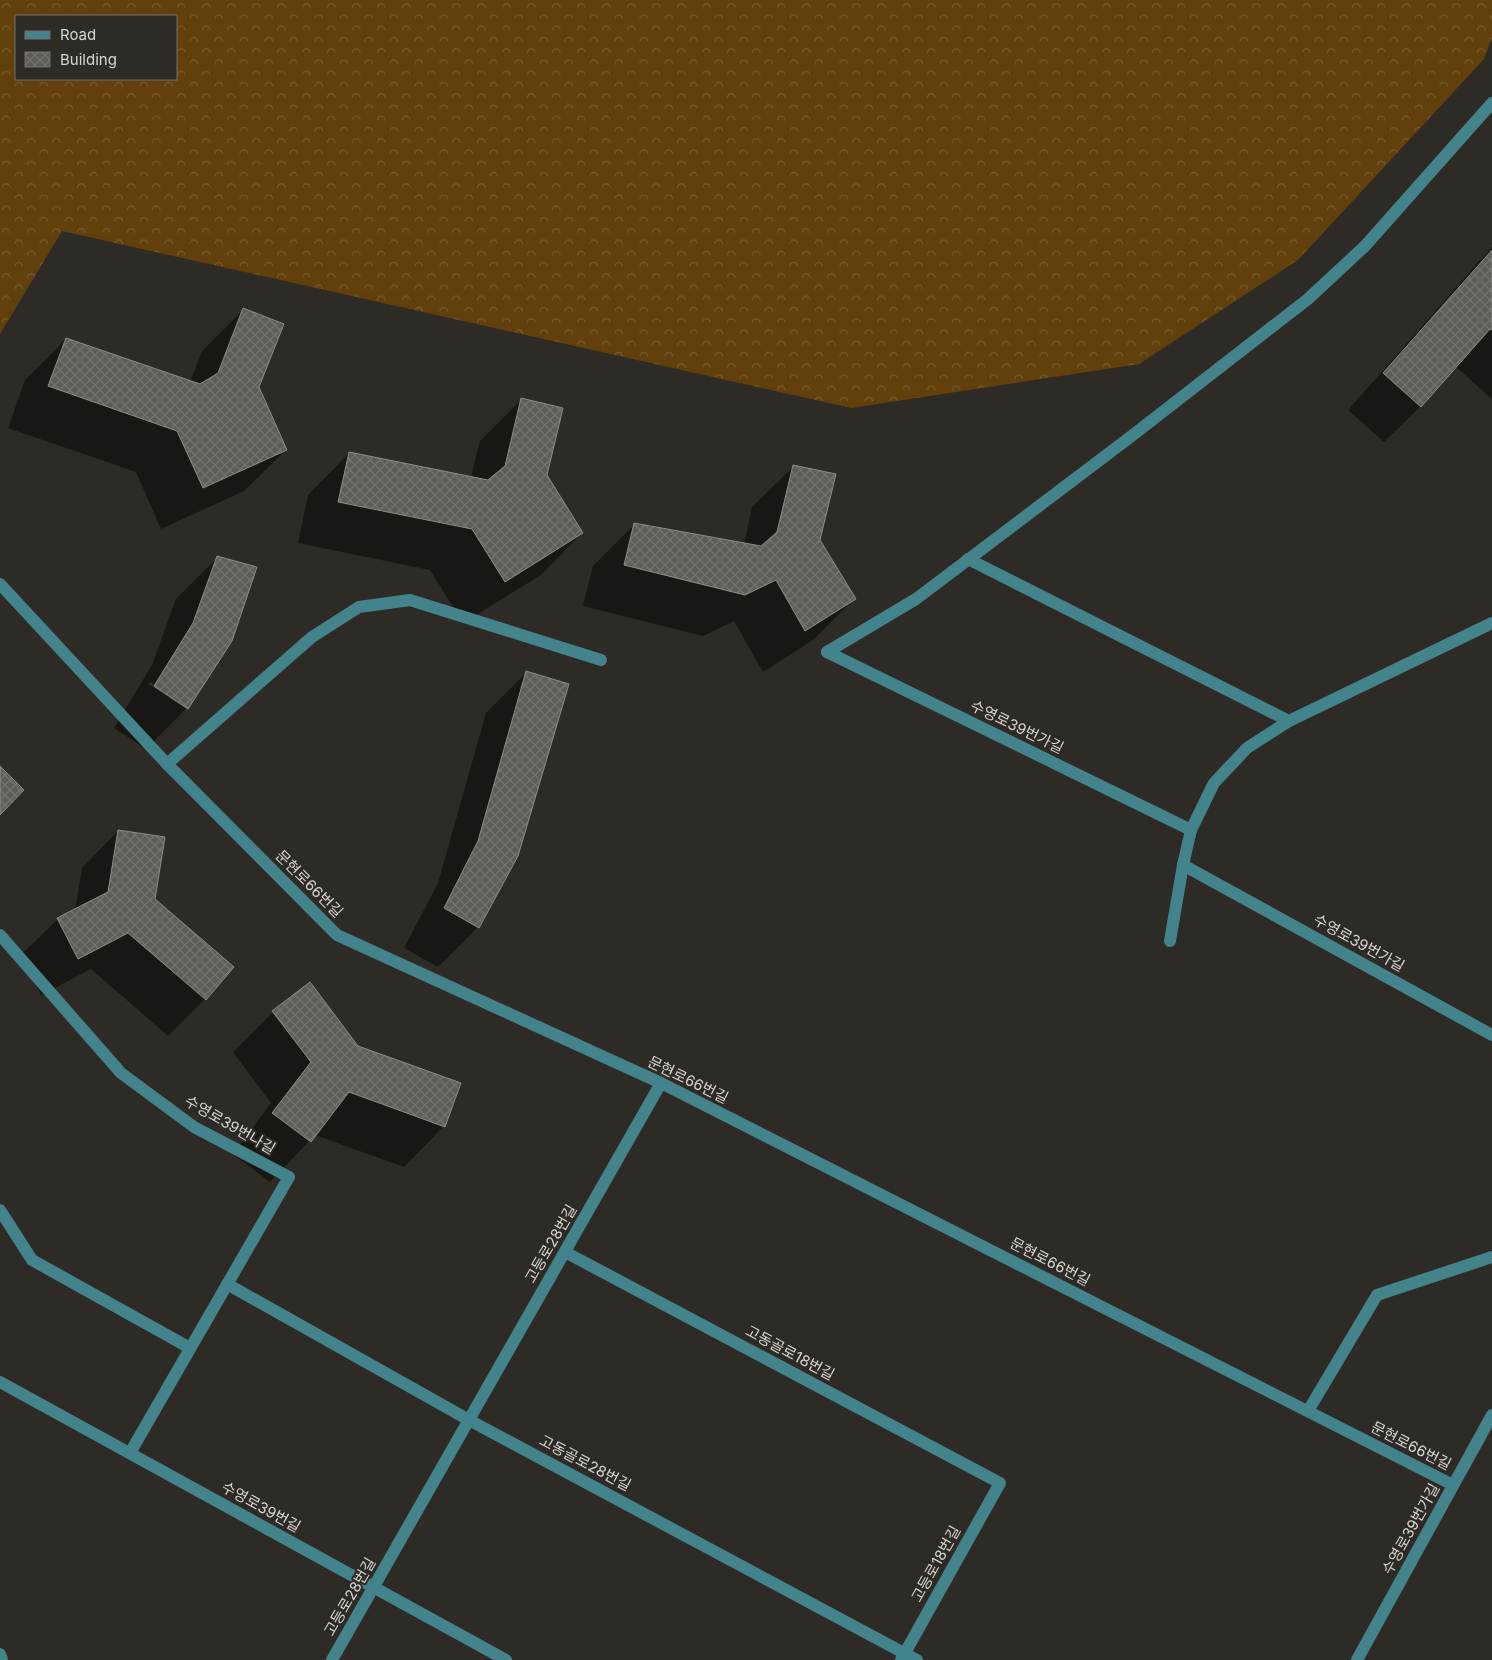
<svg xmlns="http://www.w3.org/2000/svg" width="1492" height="1660" viewBox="0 0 1492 1660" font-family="Inter,'Noto Sans KR',sans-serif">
	<defs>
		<pattern id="forest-crowns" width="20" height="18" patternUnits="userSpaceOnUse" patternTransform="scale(1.25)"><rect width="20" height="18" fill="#61400c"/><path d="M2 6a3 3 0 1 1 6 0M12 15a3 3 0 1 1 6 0" fill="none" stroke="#775b2e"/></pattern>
		<pattern id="building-cross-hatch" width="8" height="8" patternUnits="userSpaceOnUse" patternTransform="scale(1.25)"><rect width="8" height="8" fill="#605c57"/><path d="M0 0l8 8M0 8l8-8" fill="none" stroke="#76726e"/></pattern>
	</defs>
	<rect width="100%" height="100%" fill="#2e2b26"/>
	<path fill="url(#forest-crowns)" fill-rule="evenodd" d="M0,0H1492V38L1484,59L1298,260L1139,364L851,408L62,231L0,334ZM16,16H176V79H16Z"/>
	<g fill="#0007" fill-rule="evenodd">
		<path d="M1492,247V399L1455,366L1421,406L1384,442L1348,410Z"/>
		<path d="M243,310L258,388L286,450L244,491L161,529L136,472L8,428L25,380L66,339L190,382L202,351Z"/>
		<path d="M521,400L546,475L582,533L541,575L463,623L430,570L298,543L308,495L349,453L471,477L480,441Z"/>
		<path d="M794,466L818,541L854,599L813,640L763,672L734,621L703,636L583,606L593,566L635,524L744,544L752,507Z"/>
		<path d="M218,557L187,708L146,749L114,728L152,665L176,599ZM150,682L179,701V704L148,684Z"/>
		<path d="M527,672L478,927L438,967L404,948L438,883L486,713Z"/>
		<path d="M118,831L154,899L232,967L205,999L168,1036L91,969L41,995L21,955L58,919L75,910L82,868Z"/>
		<path d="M310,984L357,1047L444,1126L404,1167L315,1135L270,1182L233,1154L271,1103L233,1052L273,1012Z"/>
	</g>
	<g fill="url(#building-cross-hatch)" stroke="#8f8b86">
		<path d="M1492,250V330L1490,329L1421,407L1383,373Z"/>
		<path d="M243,308L284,324L259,387L287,450L203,488L177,431L48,386L66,338L200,384L218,373Z"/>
		<path d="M521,398L563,408L547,475L583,533L505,582L472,529L338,502L349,452L488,480L505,466Z"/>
		<path d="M793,465L836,474L820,540L856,599L805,631L776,580L745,595L624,565L634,523L761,546L777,532Z"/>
		<path d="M217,556L257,567L232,641L188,709L154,686L193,623Z"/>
		<path d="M526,671L569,684L518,856L479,928L444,908L478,841Z"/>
		<path d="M0,766L24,790L0,815Z"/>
		<path d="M118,830L165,837L155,899L234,967L206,1000L128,933L78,959L57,918L108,892Z"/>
		<path d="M310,982L358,1046L461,1083L445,1127L349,1092L311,1142L272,1113L311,1062L272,1011Z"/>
	</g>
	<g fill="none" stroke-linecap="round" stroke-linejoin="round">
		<g stroke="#43838c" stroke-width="12">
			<path d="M968,559L1289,721"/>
			<path d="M0,584L167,764L337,935L661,1083L1453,1485"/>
			<path d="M827,652L916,599L1129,438L1308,299L1365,246L1492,103"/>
			<path d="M827,652L1191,830"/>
			<path d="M167,764L312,637L359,607L410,600L601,660"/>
			<path d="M1183,865L1492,1035"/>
			<path d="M0,935L121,1073L194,1127L289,1177L130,1453"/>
			<path d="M1170,941L1183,865L1191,830L1214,783L1247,748L1289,721L1492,623"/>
			<path d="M0,1210L32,1260L190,1348"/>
			<path d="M565,1252L1000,1483L901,1660"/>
			<path d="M227,1284L469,1420L917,1660"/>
			<path d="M0,1382L506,1660"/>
			<path d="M1308,1411L1377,1295L1492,1257"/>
			<path d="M0,1654L2,1660"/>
			<path d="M332,1660L661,1083"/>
			<path d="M1357,1660L1492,1415"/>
		</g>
	</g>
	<g text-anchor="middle" stroke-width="4" stroke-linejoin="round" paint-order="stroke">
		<g font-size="15" fill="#d7d4d1" stroke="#2e2b26">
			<text transform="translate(1017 727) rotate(26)" y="5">수영로39번가길</text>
			<text transform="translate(309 884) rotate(45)" y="5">문현로66번길</text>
			<text transform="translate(1359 943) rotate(29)" y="5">수영로39번가길</text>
			<text transform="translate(688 1080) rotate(26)" y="5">문현로66번길</text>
			<text transform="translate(230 1125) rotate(30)" y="5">수영로39번나길</text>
			<text transform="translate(551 1244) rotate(-60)" y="5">고등로28번길</text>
			<text transform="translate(1050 1262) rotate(27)" y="5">문현로66번길</text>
			<text transform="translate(790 1353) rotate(28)" y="5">고동골로18번길</text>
			<text transform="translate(1411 1446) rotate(27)" y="5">문현로66번길</text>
			<text transform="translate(585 1463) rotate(28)" y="5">고동골로28번길</text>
			<text transform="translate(261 1507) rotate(29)" y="5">수영로39번길</text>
			<text transform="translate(1411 1529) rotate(-61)" y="5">수영로39번가길</text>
			<text transform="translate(936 1564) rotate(-61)" y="5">고등로18번길</text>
			<text transform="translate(350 1597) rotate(-60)" y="5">고등로28번길</text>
		</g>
	</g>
	<rect x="15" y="15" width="162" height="65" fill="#2e2b26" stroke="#726f6a"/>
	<rect x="25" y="31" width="25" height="8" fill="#43838c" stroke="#726f6a"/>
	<text x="60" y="40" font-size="15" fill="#d7d4d1">Road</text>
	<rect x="25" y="52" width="25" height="15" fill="url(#building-cross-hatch)" stroke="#726f6a"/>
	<text x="60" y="65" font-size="15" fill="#d7d4d1">Building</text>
</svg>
